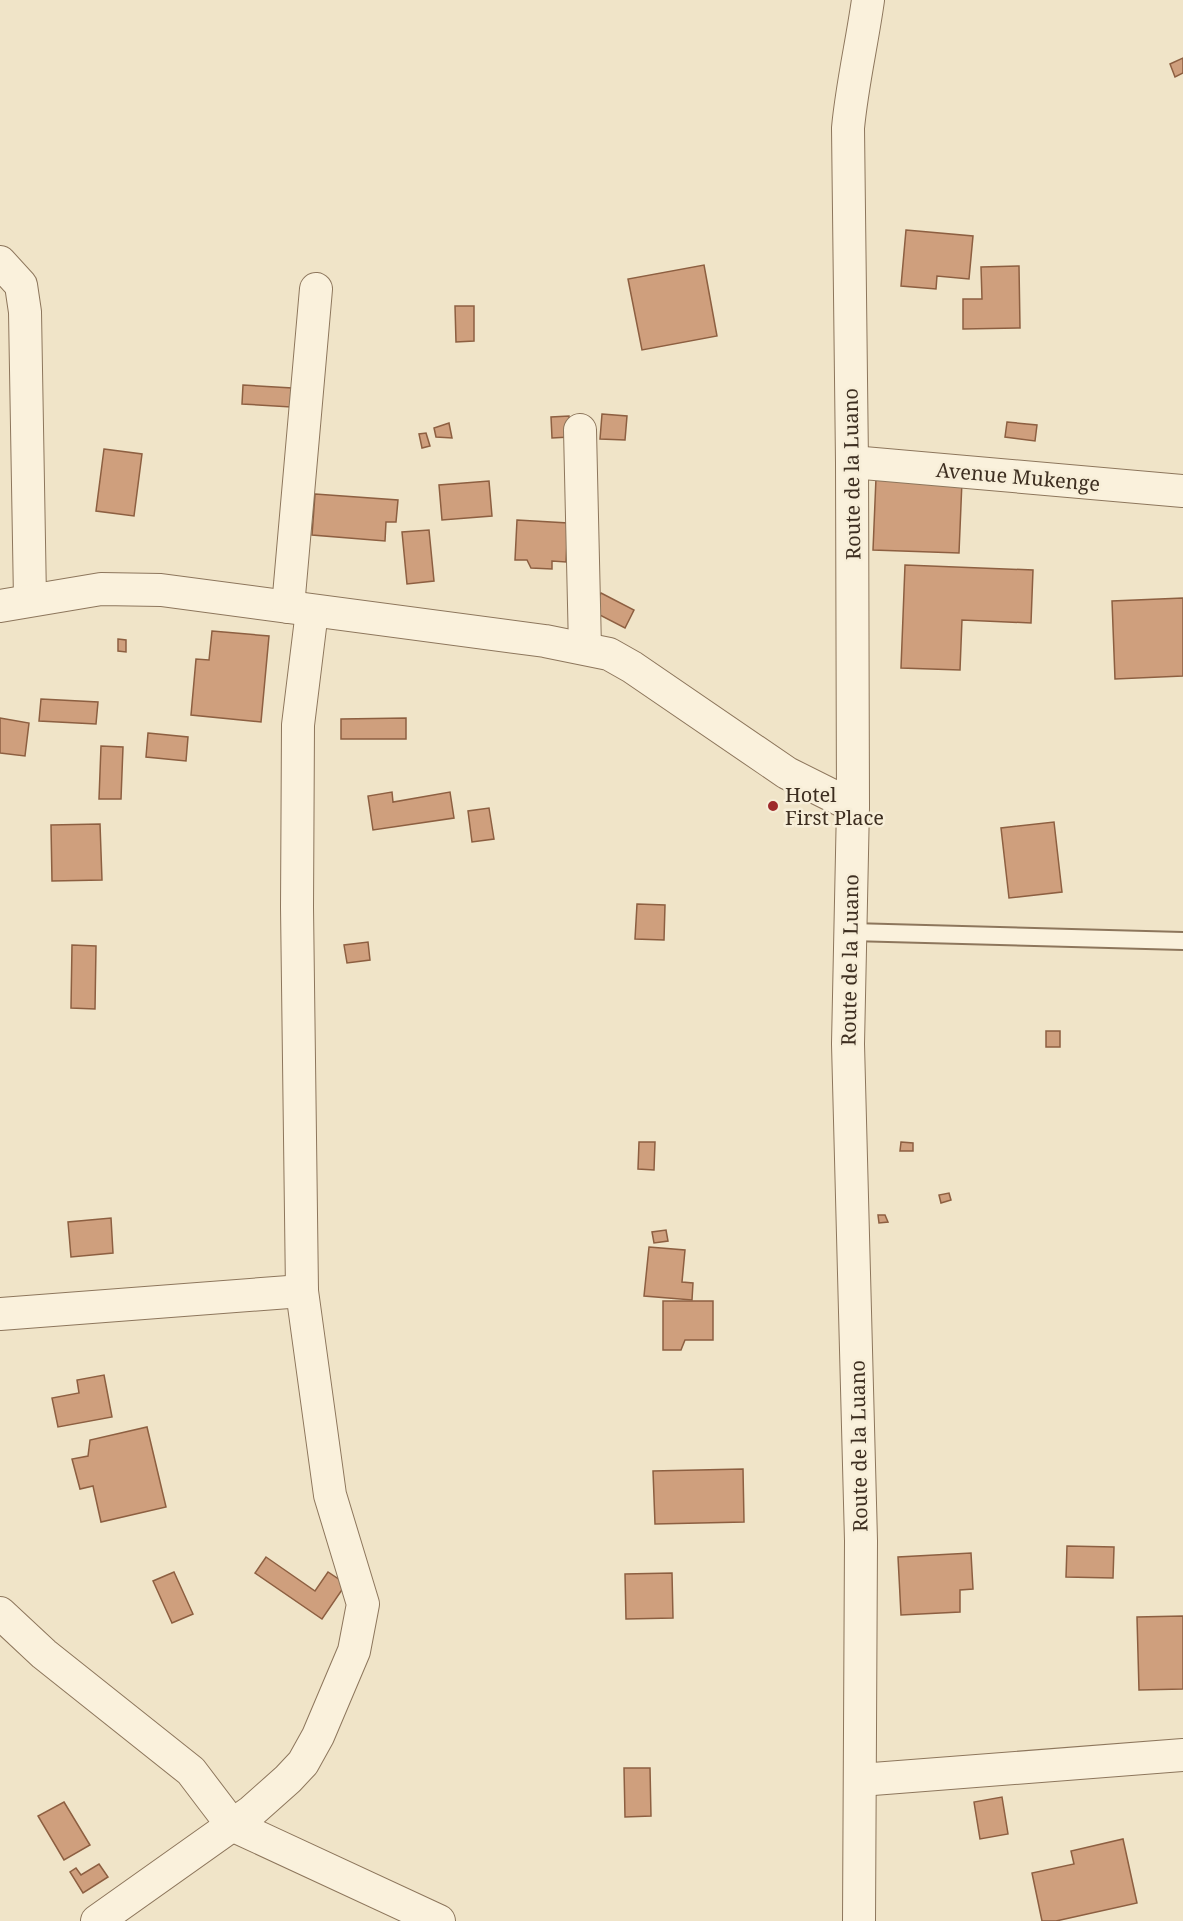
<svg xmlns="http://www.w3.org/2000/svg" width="1183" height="1921" viewBox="0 0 1183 1921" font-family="'Noto Serif',serif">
	<rect width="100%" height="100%" fill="#f0e4c8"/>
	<g fill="#cf9f7d" stroke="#8d5f41" stroke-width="1.5">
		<path d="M1183,58V73L1175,77L1170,64Z"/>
		<path d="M906,230L973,236L969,279L937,276L936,289L901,286Z"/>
		<path d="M704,265L717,336L642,350L628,279Z"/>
		<path d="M1019,266L1020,328L963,329V299H982L981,267Z"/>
		<path d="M455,306H474V341L456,342Z"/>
		<path d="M243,385L292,388L291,407L242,404Z"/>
		<path d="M602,414L627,416L625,440L600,439Z"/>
		<path d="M569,416L570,437L552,438L551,417Z"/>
		<path d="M1007,422L1037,425L1035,441L1005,437Z"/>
		<path d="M449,423L452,438L436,437L434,428Z"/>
		<path d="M426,433L430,446L422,448L419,434Z"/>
		<path d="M104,449L142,454L134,516L96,511Z"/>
		<path d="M876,478L962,481L959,553L873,550Z"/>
		<path d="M489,481L492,516L442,520L439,485Z"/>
		<path d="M315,494L398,500L396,522H386L385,541L312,535Z"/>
		<path d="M517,520L568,523L566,562L552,561V569L531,568L527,560H515Z"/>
		<path d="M429,530L434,581L407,584L402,532Z"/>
		<path d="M905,565L1033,570L1031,623L962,620L960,670L901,668Z"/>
		<path d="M601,593L634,610L625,628L592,611Z"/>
		<path d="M1183,598V676L1115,679L1112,601Z"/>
		<path d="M212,631L269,636L261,722L191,715L196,659L209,660Z"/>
		<path d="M118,639L126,640V652L118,651Z"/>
		<path d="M41,699L98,702L96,724L39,721Z"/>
		<path d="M0,718L29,723L25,756L0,753Z"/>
		<path d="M406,718V739H341V719Z"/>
		<path d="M148,733L188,737L186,761L146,757Z"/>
		<path d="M101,746L123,747L121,799H99Z"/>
		<path d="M392,792L393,802L450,792L454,818L373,830L368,796Z"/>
		<path d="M489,808L494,839L472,842L468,811Z"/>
		<path d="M1054,822L1062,892L1009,898L1001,828Z"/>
		<path d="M100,824L102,880L52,881L51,825Z"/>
		<path d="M637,904L665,905L664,940L635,939Z"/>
		<path d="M368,942L370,960L347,963L344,945Z"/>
		<path d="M72,945L96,946L95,1009L71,1008Z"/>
		<rect x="1046" y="1031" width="14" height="16"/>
		<path d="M639,1142H655L654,1170L638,1169Z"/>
		<path d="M901,1142L913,1143V1151H900Z"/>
		<path d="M949,1193L951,1200L941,1203L939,1195Z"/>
		<path d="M878,1215H885L888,1222L879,1223Z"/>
		<path d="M111,1218L113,1253L71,1257L68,1222Z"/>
		<path d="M666,1230L668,1241L654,1243L652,1232Z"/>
		<path d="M649,1247L685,1250L682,1282L693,1283L692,1300L644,1296Z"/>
		<path d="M663,1301H713V1340H685L681,1350H663Z"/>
		<path d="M104,1375L112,1417L58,1427L52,1398L79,1393L77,1380Z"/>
		<path d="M147,1427L166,1507L101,1522L93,1486L80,1489L72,1459L88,1456L90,1440Z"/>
		<path d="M743,1469L744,1522L655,1524L653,1471Z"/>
		<path d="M1067,1546L1114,1547L1113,1578L1066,1577Z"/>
		<path d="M971,1553L973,1589L960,1590V1612L901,1615L898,1557Z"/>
		<path d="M266,1557L315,1591L328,1572L346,1584L322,1619L255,1573Z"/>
		<path d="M174,1572L193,1614L172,1623L153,1581Z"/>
		<path d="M672,1573L673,1618L626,1619L625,1574Z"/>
		<path d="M1183,1616V1689L1139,1690L1137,1617Z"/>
		<path d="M624,1768H650L651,1816L625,1817Z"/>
		<path d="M1002,1797L1008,1834L980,1839L974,1802Z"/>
		<path d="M64,1802L90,1845L64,1860L38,1816Z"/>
		<path d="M1123,1839L1137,1903L1056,1921H1042L1032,1873L1074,1864L1071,1851Z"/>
		<path d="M99,1864L108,1877L83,1893L70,1872L76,1868L81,1875Z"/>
	</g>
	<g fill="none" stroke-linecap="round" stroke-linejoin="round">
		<g stroke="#8d765c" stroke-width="20">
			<path id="service" d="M851,932L1183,941"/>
		</g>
		<g stroke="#8d765c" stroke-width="34">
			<g id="minor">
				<path d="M0,262L21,285L25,312L30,599"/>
				<path d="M580,430L585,648"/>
				<path d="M852,462L1183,491"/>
				<path d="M0,606L101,589L161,590L545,641L609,654L632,667L787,773L853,806"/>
				<path d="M288,607L316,289"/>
				<path d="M0,1314L302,1291"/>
				<path d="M0,1613L44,1654L191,1771L232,1825L439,1921"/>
				<path d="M860,1780L1183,1755"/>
				<path d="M97,1921L252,1811L288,1779L303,1763L318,1736L354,1651L363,1604L330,1495L302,1291L297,907L298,725L312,611"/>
				<path d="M859,1921L861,1541L848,1044L853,806L852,462L848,128C852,85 862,43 868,0"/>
			</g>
		</g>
		<use href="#service" stroke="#faf1dc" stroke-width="16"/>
		<use href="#minor" stroke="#faf1dc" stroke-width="32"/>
	</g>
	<circle fill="#9e2a2b" stroke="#f7eed8" stroke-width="2" cx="773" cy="806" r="6"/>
	<g text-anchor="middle" stroke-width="5" stroke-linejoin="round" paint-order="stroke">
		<g font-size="20" fill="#3d2e20" stroke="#f7eed8">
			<text transform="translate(852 474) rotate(-91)" y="7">Route de la Luano</text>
			<text transform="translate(1018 477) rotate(5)" y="7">Avenue Mukenge</text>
			<text transform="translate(850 960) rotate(-89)" y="7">Route de la Luano</text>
			<text transform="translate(859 1446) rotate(-91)" y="7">Route de la Luano</text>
		</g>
		<g font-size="20" fill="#3d2e20" stroke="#f7eed8" text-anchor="start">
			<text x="785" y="802">Hotel<tspan x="785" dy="23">First Place</tspan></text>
		</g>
	</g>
</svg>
